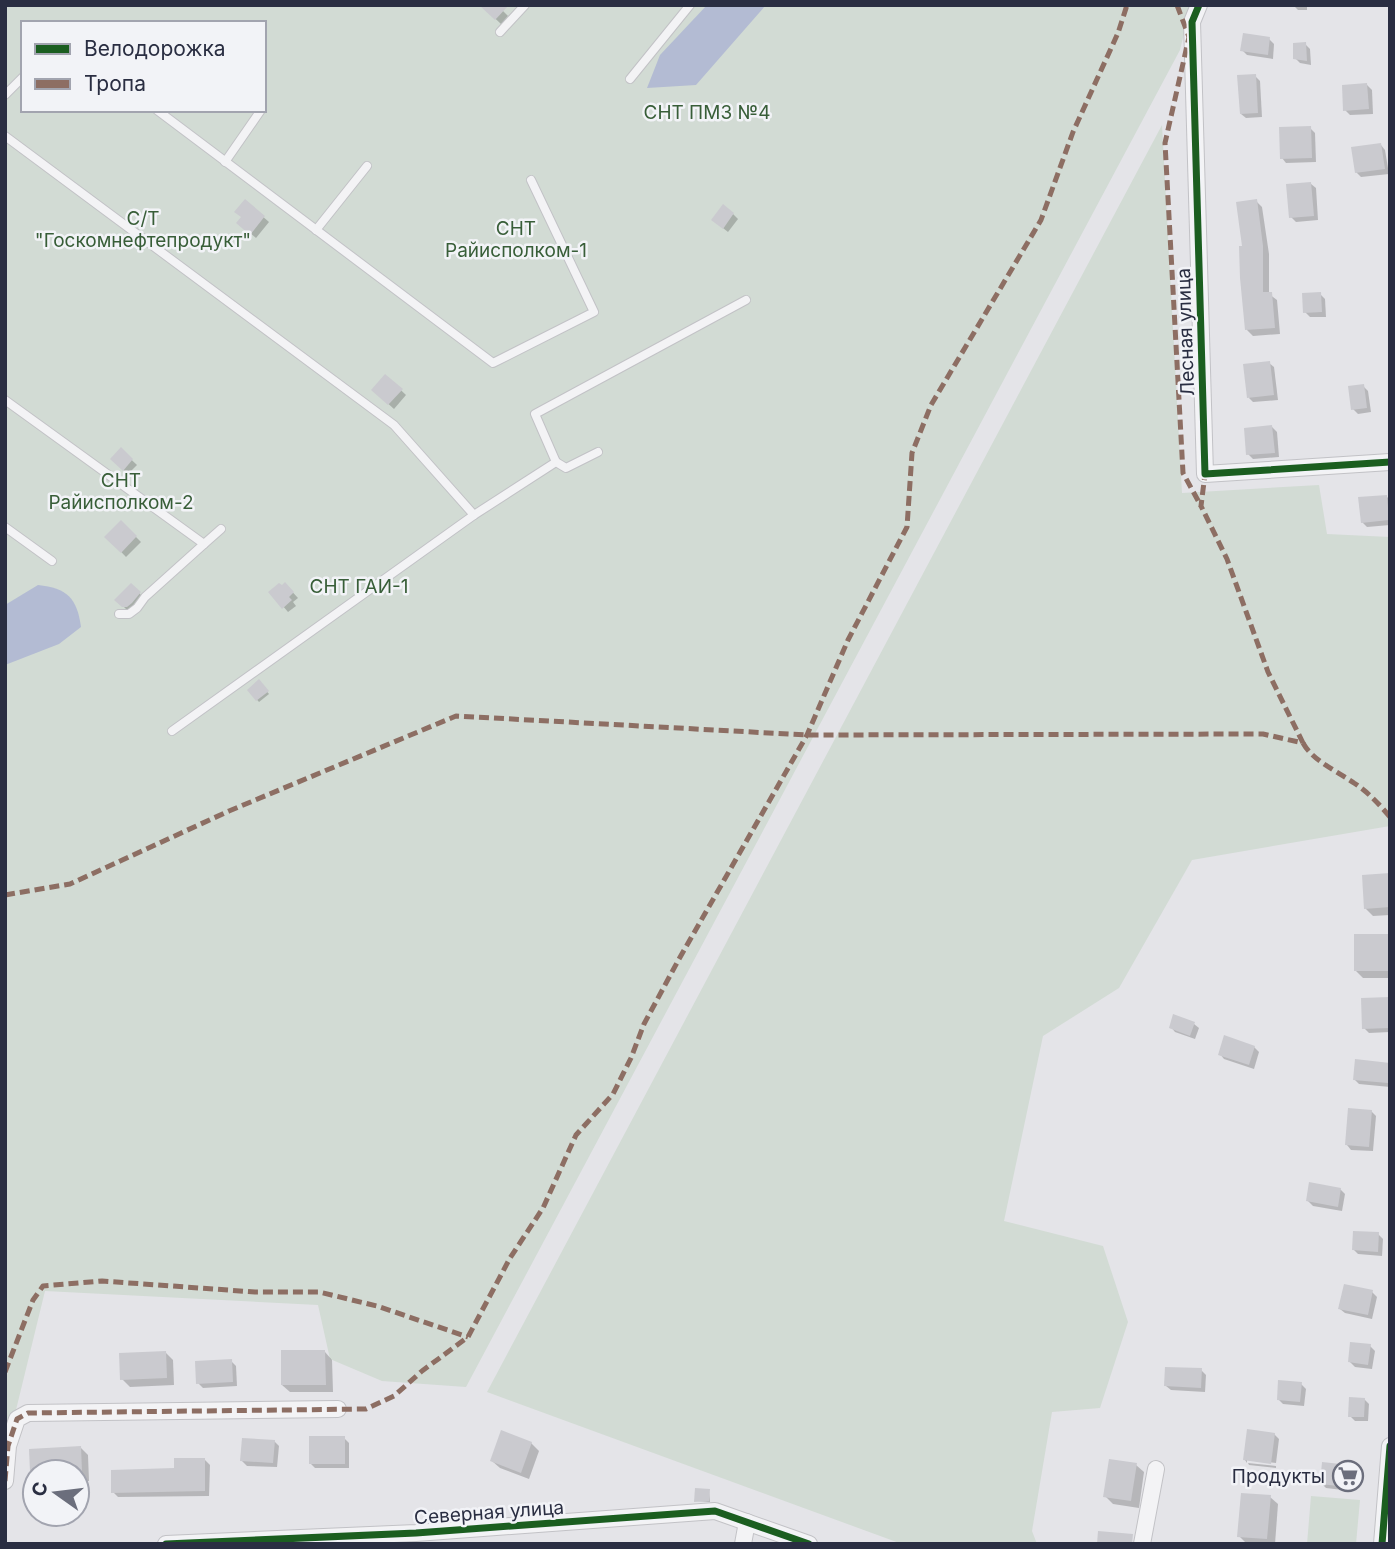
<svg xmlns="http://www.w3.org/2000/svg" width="1395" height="1549" viewBox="0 0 1395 1549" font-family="Inter,sans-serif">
	<rect width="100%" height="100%" fill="#e4e4e8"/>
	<g fill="#d2dbd4" fill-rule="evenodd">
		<path d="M5,5H1191L1180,50L466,1387L382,1381L330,1359L318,1305L45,1291L5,1455ZM23,23H264V110H23Z"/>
		<path d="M1162,125L1182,493L1319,485L1327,534L1390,537V826L1192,860L1119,988L1043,1036L1004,1221L1103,1246L1128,1322L1100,1408L1052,1412L1032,1531L1037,1544H902L487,1392Z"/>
		<path d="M1311,1496L1360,1500L1356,1544H1307Z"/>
	</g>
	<g fill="#b3bbd3">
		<path d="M707,5H766L696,85L647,88L660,55Z"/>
		<path d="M38,585C67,588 77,598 81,627L59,644L5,665V605Z"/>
	</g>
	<g fill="#0003">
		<path d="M497,5L508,16L501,24L483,7Z"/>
		<path d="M1293,5H1307V10H1298Z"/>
		<path d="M1269,39L1274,44L1273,59L1247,55L1242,50Z"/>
		<path d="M1305,44L1310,49L1311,65L1300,63L1295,58Z"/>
		<path d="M1255,76L1260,81L1262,117L1246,118L1241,114Z"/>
		<path d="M1367,85L1372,90L1373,114L1350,115L1345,110Z"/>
		<path d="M1310,128L1315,133L1316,162L1286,163L1282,158Z"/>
		<path d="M1381,145L1385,150L1389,174L1361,177L1356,172Z"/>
		<path d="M1311,184L1316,188L1318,220L1296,222L1291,217Z"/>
		<path d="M245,201L269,222L256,238L243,227Z"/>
		<path d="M1256,201L1262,207L1269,254V294L1277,300L1280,334L1253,336L1247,330L1244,247Z"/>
		<path d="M733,214L738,219L728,232L718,224Z"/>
		<path d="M1320,294L1325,299L1326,317H1310L1305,312Z"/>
		<path d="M1269,363L1274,367L1278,400L1253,402L1249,398Z"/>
		<path d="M386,376L406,395L394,409L373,390Z"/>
		<path d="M1363,386L1368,391L1371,412L1358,414L1353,409Z"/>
		<path d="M1272,427L1277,432L1279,457L1253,459L1248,454Z"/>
		<path d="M121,450L137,465L128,474L112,459Z"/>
		<path d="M1386,496L1390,500V525L1367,527L1362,522Z"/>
		<path d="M121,522L141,542L126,557L107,537Z"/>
		<path d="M285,584L298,598L293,602L296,606L288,612L271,592Z"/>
		<path d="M131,585L144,598L129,612L117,600Z"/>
		<path d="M259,682L269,694L259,702L249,690Z"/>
		<path d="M1390,875V915L1373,916L1365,908Z"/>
		<path d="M1390,936V978H1363L1355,970Z"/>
		<path d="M1390,998V1032L1369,1033L1364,1028Z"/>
		<path d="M1194,1024L1199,1028L1195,1039L1175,1032L1171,1027Z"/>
		<path d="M1254,1047L1259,1052L1254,1069L1224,1059L1220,1054Z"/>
		<path d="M1389,1065L1390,1087L1359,1084L1354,1079Z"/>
		<path d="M1371,1111L1376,1116L1373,1151L1351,1150L1347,1145Z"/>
		<path d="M1340,1189L1345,1194L1342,1211L1313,1206L1308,1201Z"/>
		<path d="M1378,1234L1383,1239L1382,1256L1358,1254L1353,1249Z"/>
		<path d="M1372,1292L1377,1297L1372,1319L1345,1313L1340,1309Z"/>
		<path d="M1370,1346L1375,1351L1372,1369L1355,1367L1350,1362Z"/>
		<path d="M165,1352L173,1360L174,1385L130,1387L122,1379Z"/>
		<path d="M325,1352L332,1360L333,1392H290L282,1385Z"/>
		<path d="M231,1361L236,1366L237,1386L203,1388L198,1383Z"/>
		<path d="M1201,1370L1206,1375L1205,1392L1171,1390L1166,1386Z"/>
		<path d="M1301,1384L1306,1389L1304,1406L1283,1404L1278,1399Z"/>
		<path d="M1364,1399L1369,1404L1368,1421H1355L1350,1416Z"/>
		<path d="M1274,1434L1279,1439L1276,1463L1247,1459V1463L1245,1460Z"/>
		<path d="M344,1438L349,1443V1468H315L310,1463Z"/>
		<path d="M274,1441L279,1446L277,1467L247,1466L242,1461Z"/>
		<path d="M531,1443L539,1451L529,1479L500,1468L492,1461Z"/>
		<path d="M80,1447L88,1455L89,1481L77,1482V1472H35V1479L32,1476L31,1451Z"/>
		<path d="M205,1460L210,1465L209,1496L118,1497L113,1492Z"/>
		<path d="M1248,1463L1276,1466V1468L1249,1465Z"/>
		<path d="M1136,1465L1144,1472L1139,1508L1113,1504L1105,1496Z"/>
		<path d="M1349,1467L1354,1472L1351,1491L1326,1488L1321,1483Z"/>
		<path d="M709,1491L710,1502L696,1501Z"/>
		<path d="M1270,1497L1278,1504L1275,1544H1247L1239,1536Z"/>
	</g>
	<g fill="#cacacf">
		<path d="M479,5H509L495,20Z"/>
		<path d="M1243,33L1270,37L1268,55L1240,51Z"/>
		<path d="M1306,42L1307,61L1293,59V43Z"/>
		<path d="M1256,74L1258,113L1240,114L1237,75Z"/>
		<path d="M1367,83L1369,109L1343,111L1342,85Z"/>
		<path d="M1311,126L1312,158L1280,159L1279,127Z"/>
		<path d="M1381,143L1385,169L1355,173L1351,147Z"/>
		<path d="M1311,182L1314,216L1289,218L1286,184Z"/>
		<path d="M245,199L265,216L250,235L236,223L241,217L234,212Z"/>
		<path d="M1257,199L1263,246V292H1272L1275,328L1245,330L1240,278L1239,246H1242L1236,202Z"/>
		<path d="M723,204L734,213L723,229L711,220Z"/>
		<path d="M1321,292L1322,312L1303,313L1302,293Z"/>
		<path d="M1270,361L1274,395L1247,398L1243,364Z"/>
		<path d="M385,374L403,389L388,405L371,390Z"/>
		<path d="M1364,384L1367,408L1351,410L1348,386Z"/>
		<path d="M1272,425L1275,453L1246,455L1244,428Z"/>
		<path d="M121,447L133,459L123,471L110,459Z"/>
		<path d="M1387,495L1389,520L1361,523L1358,497Z"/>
		<path d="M121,520L137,536L121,553L104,537Z"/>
		<path d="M285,582L294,592L289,597L292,600L282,609L268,592L279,583L282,585Z"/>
		<path d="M131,583L141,592L132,603L127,607H122L114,600Z"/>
		<path d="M259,679L269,691L256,701L247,690Z"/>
		<path d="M1390,873V907L1364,909L1362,875Z"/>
		<rect x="1354" y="934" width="36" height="37"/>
		<path d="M1390,997V1028L1362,1029L1361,998Z"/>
		<path d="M1173,1014L1195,1022L1190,1036L1169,1028Z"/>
		<path d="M1224,1035L1255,1046L1249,1065L1218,1055Z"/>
		<path d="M1355,1059L1390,1063L1388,1083L1353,1080Z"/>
		<path d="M1348,1108L1372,1110L1369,1147L1345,1145Z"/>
		<path d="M1309,1182L1341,1188L1338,1207L1306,1201Z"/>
		<path d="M1353,1231L1379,1232L1378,1252L1352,1250Z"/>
		<path d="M1344,1284L1373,1290L1368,1315L1338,1309Z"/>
		<path d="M1350,1342L1371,1344L1368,1365L1348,1362Z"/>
		<path d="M281,1350H325L326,1385H281Z"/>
		<path d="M166,1351L167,1378L120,1380L119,1353Z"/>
		<path d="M232,1359L233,1382L196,1384L195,1361Z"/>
		<path d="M1165,1367L1202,1368L1201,1388L1164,1386Z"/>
		<path d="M1278,1380L1302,1382L1300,1402L1277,1400Z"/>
		<path d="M1349,1397L1365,1398L1364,1417H1348Z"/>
		<path d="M1247,1429L1275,1433L1271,1464L1243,1460Z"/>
		<path d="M501,1430L532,1442L521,1473L490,1461Z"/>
		<rect x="309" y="1436" width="36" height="28"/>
		<path d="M242,1438L275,1440L273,1463L240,1461Z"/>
		<path d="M81,1446L82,1472H30L29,1449Z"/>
		<path d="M174,1458H205V1491L111,1493V1470L174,1468Z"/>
		<path d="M1109,1459L1137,1463L1131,1501L1103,1497Z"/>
		<path d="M1322,1462L1350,1465L1347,1487L1320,1484Z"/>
		<path d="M695,1488L710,1489L709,1501L694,1502Z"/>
		<path d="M1241,1493L1271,1495L1267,1539L1237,1537Z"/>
		<path d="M1098,1531L1133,1534L1132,1544H1097Z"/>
	</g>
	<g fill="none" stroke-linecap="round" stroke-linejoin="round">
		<g stroke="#c2c2c6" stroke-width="10">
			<g id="lane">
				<path d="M500,32L525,5"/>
				<path d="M630,79L690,5"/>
				<path d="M5,95L23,77"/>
				<path d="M157,110L493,363L594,312L531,180"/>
				<path d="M5,136L394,425L474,515"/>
				<path d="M225,162L261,110"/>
				<path d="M316,230L367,166"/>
				<path d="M5,400L204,544L145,597L137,608L129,614H119"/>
				<path d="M556,462L535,414L746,300"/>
				<path d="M5,527L52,561"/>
				<path d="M204,544L221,529"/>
				<path d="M172,731L474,515L556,462L566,468L598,452"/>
			</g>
		</g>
		<g stroke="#c2c2c6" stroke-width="18">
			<g id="street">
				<path d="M1199,5L1192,22L1205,474L1390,462"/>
				<path d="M5,1481L8,1446L17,1419L28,1413L338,1409"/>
				<path d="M166,1544L416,1533L715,1511L809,1544"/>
				<path d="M743,1544L747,1522"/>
				<path d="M1142,1544L1156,1469"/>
				<path d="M1382,1544L1390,1446"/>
			</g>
		</g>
		<use href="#lane" stroke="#f3f3f5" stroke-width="8"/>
		<use href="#street" stroke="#f3f3f5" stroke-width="16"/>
		<g stroke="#8d6e63" stroke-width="5" stroke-dasharray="10 5" stroke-linecap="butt">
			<path d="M1177,5L1189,37L1165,143L1183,473L1201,506"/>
			<path d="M1303,743C1313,761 1337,771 1354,783C1368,792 1379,804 1390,817"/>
			<path d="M5,895L70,884L229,811L456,716L807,735L1263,734L1303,743L1268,672L1227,559L1201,506L1205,474"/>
			<path d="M5,1372L33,1300L43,1286L102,1281L255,1292H319L377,1306L468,1337"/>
			<path d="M5,1481L8,1446L17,1419L28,1413L366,1409L394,1396L422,1371L468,1337L510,1258L543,1208L576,1135L613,1094L631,1058L644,1024L679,959L807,735L848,640L907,527L912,453L931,405L1041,220L1073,132L1118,33L1127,5"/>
		</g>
		<g stroke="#f2f3f7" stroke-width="11">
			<g id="cycleway">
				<path d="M1199,5L1192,22L1205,474L1390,462"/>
				<path d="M166,1544L416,1533L715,1511L809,1544"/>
				<path d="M1382,1544L1390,1446"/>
			</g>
		</g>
		<use href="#cycleway" stroke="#1b5e20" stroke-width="7"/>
	</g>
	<defs>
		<g id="supermarket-ring" transform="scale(1.575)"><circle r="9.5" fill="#f2f3f7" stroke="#6b6e7c" stroke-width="1.5"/><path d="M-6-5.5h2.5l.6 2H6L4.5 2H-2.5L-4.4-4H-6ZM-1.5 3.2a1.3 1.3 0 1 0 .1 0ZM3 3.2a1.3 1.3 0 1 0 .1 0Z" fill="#6b6e7c"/></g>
	</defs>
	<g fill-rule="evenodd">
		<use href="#supermarket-ring" x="1348" y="1476"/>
	</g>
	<g text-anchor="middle" stroke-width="5" stroke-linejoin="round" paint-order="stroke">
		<g font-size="19" fill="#385e38" stroke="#f2f3f7">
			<text x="707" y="119">СНТ ПМЗ №4</text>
			<text x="143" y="225">С/Т<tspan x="143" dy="22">"Госкомнефтепродукт"</tspan></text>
			<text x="516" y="235">СНТ<tspan x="516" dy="22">Райисполком-1</tspan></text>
			<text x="121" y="487">СНТ<tspan x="121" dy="22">Райисполком-2</tspan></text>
			<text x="359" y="593">СНТ ГАИ-1</text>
		</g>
		<g font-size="19" fill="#2a2e42" stroke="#f2f3f7">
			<text transform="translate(1185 332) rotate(-92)" y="7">Лесная улица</text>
			<text transform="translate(489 1512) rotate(-4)" y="7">Северная улица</text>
		</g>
		<g font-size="19" fill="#2a2e42" stroke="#f2f3f7" text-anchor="end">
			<text x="1325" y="1483">Продукты</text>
		</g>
	</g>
	<rect width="1395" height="1549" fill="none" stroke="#2a2e42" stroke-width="14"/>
	<rect x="21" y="21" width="245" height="91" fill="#f2f3f7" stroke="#a2a4af" stroke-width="2"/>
	<rect x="35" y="44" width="35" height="10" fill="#1b5e20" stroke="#a2a4af" stroke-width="2"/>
	<text x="84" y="56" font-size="21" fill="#2a2e42">Велодорожка</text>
	<rect x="35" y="79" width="35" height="10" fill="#8d6e63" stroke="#a2a4af" stroke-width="2"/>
	<text x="84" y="91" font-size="21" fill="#2a2e42">Тропа</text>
	<g transform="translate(56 1493) rotate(284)"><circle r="33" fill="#f2f3f7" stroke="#a2a4af" stroke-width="2"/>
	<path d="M0-5L12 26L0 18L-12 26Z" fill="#6b6e7c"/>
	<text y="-10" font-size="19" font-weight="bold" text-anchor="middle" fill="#2a2e42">С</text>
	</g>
</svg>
